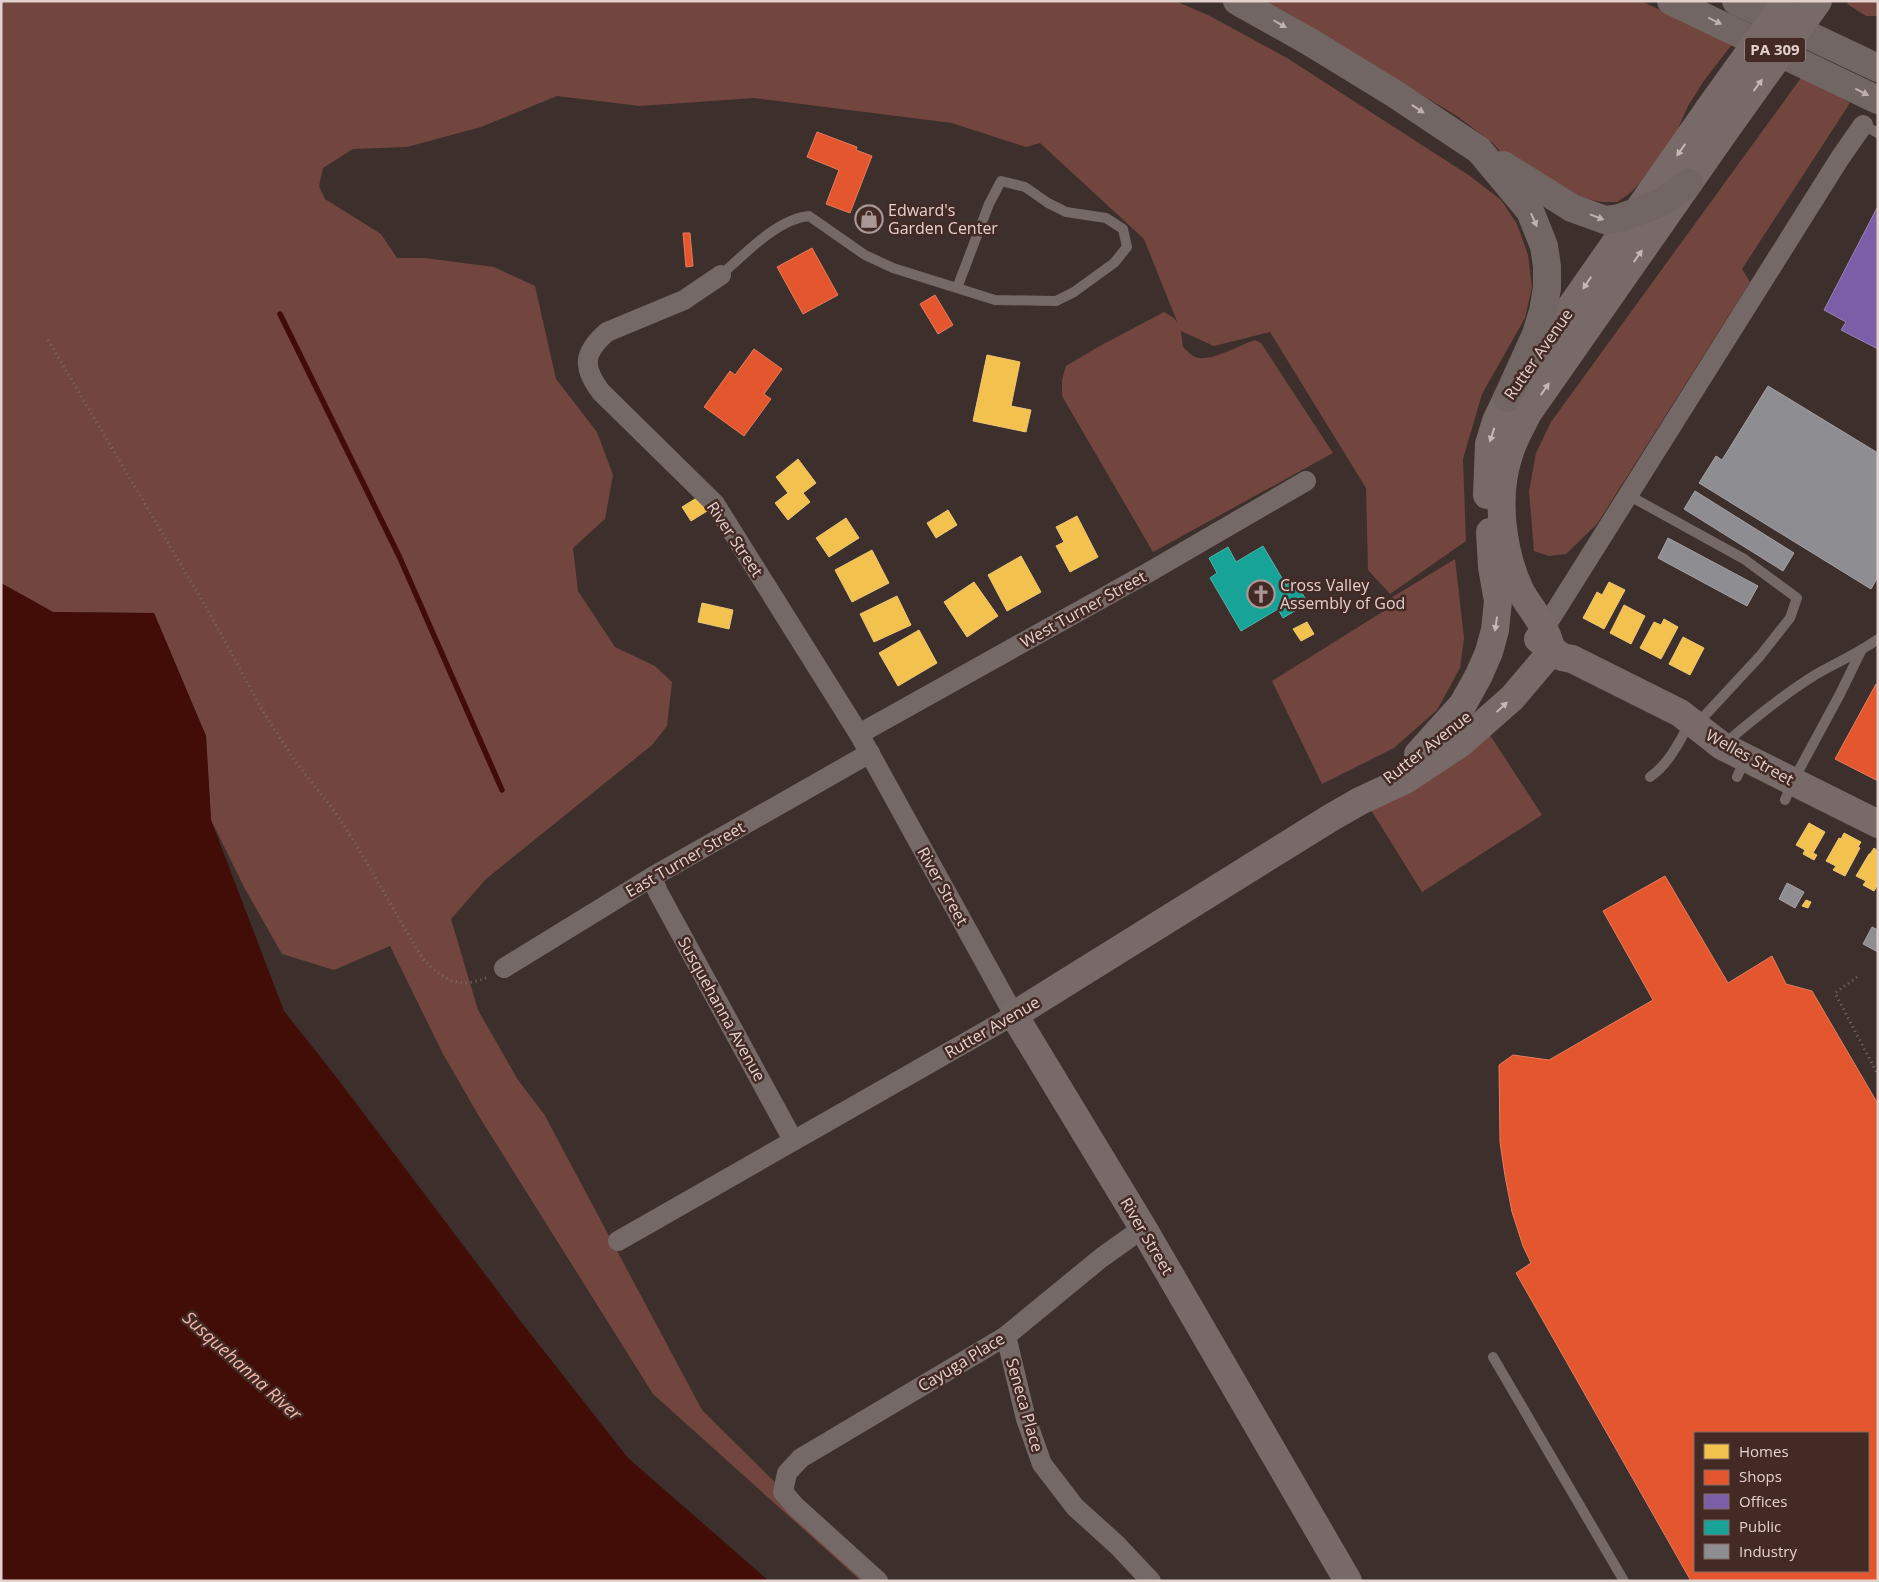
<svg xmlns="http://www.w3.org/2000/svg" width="1879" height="1582" viewBox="0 0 1879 1582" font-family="'Open Sans',sans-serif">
	<rect width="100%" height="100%" fill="#3d2f2c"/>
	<g fill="#72463e">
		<path d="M1,1H1175L1208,15L1287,58L1470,176L1501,200L1517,224L1528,255L1532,287L1525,318L1482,394L1463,459L1466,541L1390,594L1368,570L1366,488L1270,332L1214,346L1181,331L1183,347C1186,350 1191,355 1195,357C1210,363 1239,345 1255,340L1261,343L1333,453L1153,552L1062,396V380L1066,366L1098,347L1164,312L1174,318L1178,324L1144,239L1040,143L1026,147L952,123L754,98L640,106L557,96L481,127L407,147L353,149L323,168L319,186L325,199L381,234L397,258H425L494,267L535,286L556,379L597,432L613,475L605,519L573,548L578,591L615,647L655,666L672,682L667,726L652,745L486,879L451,919L478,1010L518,1080L544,1114L702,1410L806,1513L880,1581H861L653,1394L480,1118L443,1054L390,946L334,970L282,954L245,889L211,820L206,736L154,613L53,612L1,583Z"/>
		<path d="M1264,1H1641L1733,43L1703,82L1688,106L1669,149L1640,183L1629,194L1617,202H1603L1586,199L1505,158L1494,144L1457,116Z"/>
		<path d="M1849,1H1878V16H1866L1847,4Z"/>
		<path d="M1803,75L1850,103L1742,269L1750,282L1597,524L1566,554L1549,556L1534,551L1529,491L1536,453L1551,422Z"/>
		<path d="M1455,559L1464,638L1460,668L1437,710L1394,748L1322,784L1272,681L1395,604L1391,598Z"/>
		<path d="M1490,735L1542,815L1422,892L1371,810Z"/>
	</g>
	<path fill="#420c07" d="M1,583L53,612L154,613L206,736L211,820L284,1011L337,1078L518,1318L628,1458L769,1581H1Z"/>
	<g fill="#f2c14e" stroke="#eec674">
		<path d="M987,355L1020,362L1011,406L1031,410L1026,432L973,421Z"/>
		<path d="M798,459L816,483L803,493L810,502L788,520L775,503L788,493L776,477Z"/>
		<path d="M703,494L712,508L691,521L682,507Z"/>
		<path d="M948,510L957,525L936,538L927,523Z"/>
		<path d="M1077,516L1098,557L1070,572L1056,546L1064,542L1056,527Z"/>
		<path d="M846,518L859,538L829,557L816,538Z"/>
		<path d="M872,550L889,583L852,602L835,570Z"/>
		<path d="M1021,556L1041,592L1007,611L988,575Z"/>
		<path d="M974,582L998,616L967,637L944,602Z"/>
		<path d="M1609,582L1625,590L1604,629L1583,618L1597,592L1602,595Z"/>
		<path d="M897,596L911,625L874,642L860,614Z"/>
		<path d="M702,603L733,610L729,629L698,622Z"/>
		<path d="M1624,605L1645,616L1631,644L1610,633Z"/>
		<path d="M1664,619L1678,627L1661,659L1640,648L1654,622L1661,625Z"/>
		<path d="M1307,622L1314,634L1301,641L1293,629Z"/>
		<path d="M919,630L937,663L898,686L879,653Z"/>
		<path d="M1683,637L1704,648L1690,675L1669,664Z"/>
		<path d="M1809,823L1825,832L1813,853L1817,855L1814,860L1803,854L1805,850L1796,845Z"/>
		<path d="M1844,833L1861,842L1858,847L1860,848L1845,876L1833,870L1836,866L1826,861L1839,838L1841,839Z"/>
		<path d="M1874,848L1878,851V884L1874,891L1863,885L1866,881L1856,876L1869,854H1870Z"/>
		<path d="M1806,900L1811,902L1808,908L1802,906Z"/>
	</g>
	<g fill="#e4572e" stroke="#e47c5e" fill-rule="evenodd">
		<path d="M817,132L857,147L856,150L872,156L850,213L826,204L839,170L807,157Z"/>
		<path d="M683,233H690L693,266L686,267Z"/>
		<path d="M812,248L838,295L803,314L777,267Z"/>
		<path d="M935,295L953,325L938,334L920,304Z"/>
		<path d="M754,349L782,369L764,394L771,399L744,436L704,407L730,371L735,375Z"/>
		<path d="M1876,684L1878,685V781L1835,759Z"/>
		<path d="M1665,876L1728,983L1772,956L1786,984L1812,991L1878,1104V1581H1691L1516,1273L1531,1263L1523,1246L1512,1212L1505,1176L1500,1142L1499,1065L1513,1055L1549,1060L1653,1000L1603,911ZM1695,1433H1868V1571H1695Z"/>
	</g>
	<path fill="#7b5ea7" stroke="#9a80b3" d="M1878,206V349L1841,330L1846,322L1824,310Z"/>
	<path fill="#17a398" stroke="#54b1a8" d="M1263,546L1286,585L1294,580L1308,603L1283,618L1278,609L1241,631L1210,578L1217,573L1209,558L1228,547L1236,562Z"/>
	<g fill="#8d8d92" stroke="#a7a1a4">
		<path d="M1768,386L1878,453V577L1871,589L1699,483L1716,456L1722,460Z"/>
		<path d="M1695,491L1794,553L1783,571L1684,509Z"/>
		<path d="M1668,538L1758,586L1747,606L1658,558Z"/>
		<path d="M1787,883L1804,892L1795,908L1779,899Z"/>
		<path d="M1872,927L1878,930V952L1863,944Z"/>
	</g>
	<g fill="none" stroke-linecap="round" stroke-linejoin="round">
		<path stroke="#420c07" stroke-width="5.5" d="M280,314L399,556L502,790"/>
		<g stroke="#776d6b" stroke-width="3" stroke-dasharray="1 4" stroke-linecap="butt">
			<path d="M48,340L210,614L265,715L295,761L335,812L354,841L422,958C443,980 458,990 488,977"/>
			<path d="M1857,977L1835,993L1878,1075"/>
		</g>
		<g stroke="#746967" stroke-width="10">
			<path d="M1863,125L1878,133"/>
			<path d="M721,275C745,254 777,219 809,216L865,255L893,268L995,300L1056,301L1074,292L1114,263L1127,247L1123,229L1106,218L1066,212L1048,203L1025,187L1001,181L989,204L957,288"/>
			<path d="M1628,495L1744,559L1797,598L1790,618L1760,656L1696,725"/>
			<path d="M1723,745C1750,722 1784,694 1815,675C1836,663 1858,653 1878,639"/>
			<path d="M1650,777C1667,765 1676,748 1686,730L1683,721"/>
			<path d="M1737,777L1745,759"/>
			<path d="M1785,800L1793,781L1840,694L1861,651"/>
			<path d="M1493,1357L1624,1581"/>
		</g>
		<g stroke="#746967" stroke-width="20">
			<path d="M1539,637L1840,158L1863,125"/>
			<path d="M859,734L1151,571L1306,481"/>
			<path d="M652,877L658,892L793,1140"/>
			<path d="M504,968L652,877L870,753"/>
			<path d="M618,1241L1014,1015L859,734L715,504L601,392C582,367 583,353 607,332L684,300L721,275"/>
			<path d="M1006,1336L1026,1419L1042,1464L1075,1507L1117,1545L1151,1581"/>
			<path d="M878,1581L795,1506L783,1492L787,1473L801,1458L1006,1336L1101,1258L1143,1228"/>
		</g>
		<g stroke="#786a68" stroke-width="28">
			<path d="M1487,495L1489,444L1496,421L1507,398L1708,110"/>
			<path d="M1538,639L1562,657L1572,659L1680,713L1722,746L1878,824"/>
			<path d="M1418,754L1463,704L1479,675L1489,652L1495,630L1498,601L1492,567L1490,532"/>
			<path d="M1348,1581L1143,1228L1014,1015L1332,817L1360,801L1405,780L1461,743L1512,698L1552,651C1550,644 1548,636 1544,629C1538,615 1527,604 1520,590C1502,551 1495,496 1509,455C1513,440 1521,427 1528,413L1730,124"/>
		</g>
		<g stroke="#716663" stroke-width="28">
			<path d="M1237,1L1310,42L1395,94L1479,150L1530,211L1544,246L1547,266V288L1543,311L1536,334L1507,398"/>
			<path d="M1671,1L1878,100"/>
			<path d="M1736,1L1878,68"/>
			<path d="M1503,165L1572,208L1605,220L1619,218L1659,204L1689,183"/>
		</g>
		<g stroke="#786a68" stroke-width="28">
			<path d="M1708,110L1786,1"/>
			<path d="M1730,124L1818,1"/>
		</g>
	</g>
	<defs><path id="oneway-solid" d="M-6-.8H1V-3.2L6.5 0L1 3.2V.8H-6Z" transform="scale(1.25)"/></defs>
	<g fill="#c1b1ae">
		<use href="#oneway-solid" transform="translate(1715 21) rotate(26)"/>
		<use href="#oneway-solid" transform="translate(1280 24) rotate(30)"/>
		<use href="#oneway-solid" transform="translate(1862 92) rotate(27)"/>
		<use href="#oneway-solid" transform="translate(1418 109) rotate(34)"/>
		<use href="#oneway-solid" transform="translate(1597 217) rotate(21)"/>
		<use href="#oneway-solid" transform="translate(1534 220) rotate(66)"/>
	</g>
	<g fill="#c8b7b4">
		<use href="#oneway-solid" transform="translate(1758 85) rotate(-54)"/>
		<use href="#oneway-solid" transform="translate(1681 150) rotate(125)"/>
		<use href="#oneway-solid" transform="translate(1638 256) rotate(-55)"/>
		<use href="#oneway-solid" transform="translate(1587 283) rotate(124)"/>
		<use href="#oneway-solid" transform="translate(1545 389) rotate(-55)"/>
		<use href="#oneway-solid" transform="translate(1492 435) rotate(108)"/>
		<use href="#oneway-solid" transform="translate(1496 624) rotate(98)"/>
		<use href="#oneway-solid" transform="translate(1502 707) rotate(-43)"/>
	</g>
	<defs>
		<g id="shop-ring" transform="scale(1.4375)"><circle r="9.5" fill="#442a25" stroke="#a99895" stroke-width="1.5"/><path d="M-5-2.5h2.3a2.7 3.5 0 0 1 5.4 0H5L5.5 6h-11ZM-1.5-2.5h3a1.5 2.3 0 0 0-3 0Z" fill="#a99895"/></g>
		<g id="church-ring" transform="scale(1.4375)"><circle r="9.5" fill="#442a25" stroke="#a99895" stroke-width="1.5"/><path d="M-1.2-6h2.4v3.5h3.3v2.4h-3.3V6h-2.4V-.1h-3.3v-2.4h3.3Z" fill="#a99895"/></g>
	</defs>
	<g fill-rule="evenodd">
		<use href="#shop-ring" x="869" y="219"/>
		<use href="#church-ring" x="1261" y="594"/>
	</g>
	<g text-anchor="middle" stroke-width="5" stroke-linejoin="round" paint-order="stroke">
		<rect fill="#442a25" stroke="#b39f9b" stroke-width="1" x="1745" y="37.5" width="60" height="25" rx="4"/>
		<g font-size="15" font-weight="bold" fill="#e3d1ce">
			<text x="1775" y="55">PA 309</text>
		</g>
		<g font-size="16" fill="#e3d1ce" stroke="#442a25" text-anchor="start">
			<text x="888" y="216">Edward's<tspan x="888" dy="18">Garden Center</tspan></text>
			<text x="1280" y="591">Cross Valley<tspan x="1280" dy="18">Assembly of God</tspan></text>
		</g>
		<g font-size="16" fill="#e3d1ce" stroke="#442a25">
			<text transform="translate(1538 354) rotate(-55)" y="6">Rutter Avenue</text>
			<text transform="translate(735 539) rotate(56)" y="6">River Street</text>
			<text transform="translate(1083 609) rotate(-29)" y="6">West Turner Street</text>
			<text transform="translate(1427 747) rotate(-38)" y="6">Rutter Avenue</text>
			<text transform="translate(1750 757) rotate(29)" y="6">Welles Street</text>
			<text transform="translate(685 859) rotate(-30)" y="6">East Turner Street</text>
			<text transform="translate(943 886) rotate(61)" y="6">River Street</text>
			<text transform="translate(722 1009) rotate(61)" y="6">Susquehanna Avenue</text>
			<text transform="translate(992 1027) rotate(-30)" y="6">Rutter Avenue</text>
			<text transform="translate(1147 1236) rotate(59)" y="6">River Street</text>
			<text transform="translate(961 1362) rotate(-31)" y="6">Cayuga Place</text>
			<text transform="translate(1025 1405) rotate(74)" y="6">Seneca Place</text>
		</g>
		<g font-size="18" font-style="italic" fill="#f3b8ac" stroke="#442a25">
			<text transform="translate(242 1366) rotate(42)" y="6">Susquehanna River</text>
		</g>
	</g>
	<rect width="1879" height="1582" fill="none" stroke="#e3d1ce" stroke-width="5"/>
	<rect x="1694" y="1432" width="175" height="140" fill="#442a25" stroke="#846d69"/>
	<rect x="1704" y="1444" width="25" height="15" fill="#f2c14e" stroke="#846d69"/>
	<text x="1739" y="1457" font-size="15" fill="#e3d1ce">Homes</text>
	<rect x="1704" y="1470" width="25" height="15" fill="#e4572e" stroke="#846d69"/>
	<text x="1739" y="1482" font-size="15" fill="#e3d1ce">Shops</text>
	<rect x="1704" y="1494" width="25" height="15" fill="#7b5ea7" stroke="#846d69"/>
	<text x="1739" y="1507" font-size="15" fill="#e3d1ce">Offices</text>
	<rect x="1704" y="1520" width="25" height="15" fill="#17a398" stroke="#846d69"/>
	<text x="1739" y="1532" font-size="15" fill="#e3d1ce">Public</text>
	<rect x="1704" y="1544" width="25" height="15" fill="#8d8d92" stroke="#846d69"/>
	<text x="1739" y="1557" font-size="15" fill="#e3d1ce">Industry</text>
</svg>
